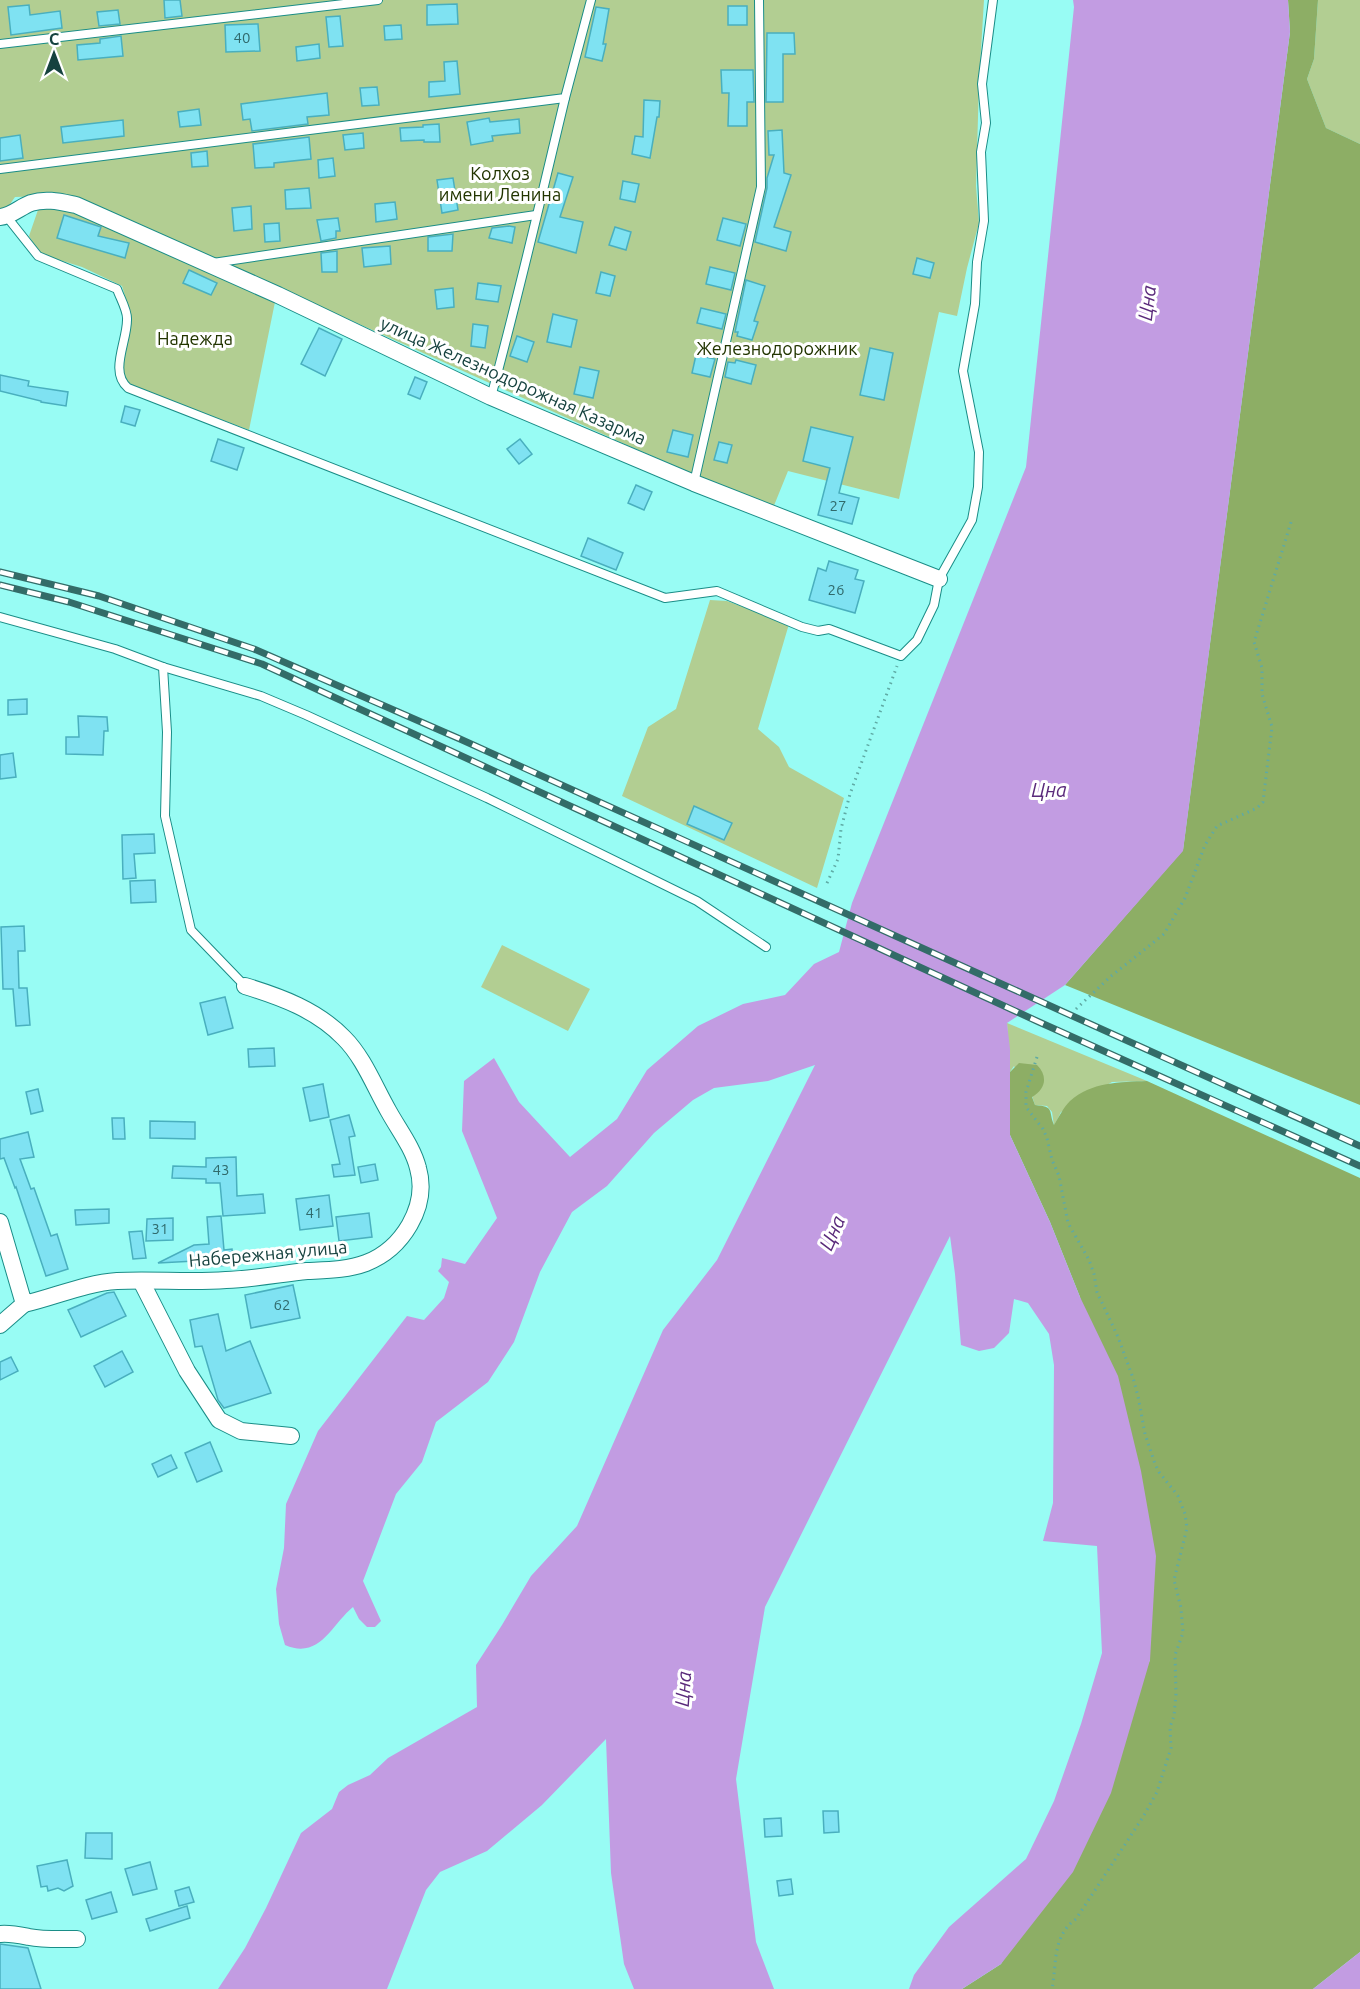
<svg xmlns="http://www.w3.org/2000/svg" width="1360" height="1989" viewBox="0 0 1360 1989" font-family="Ubuntu,sans-serif">
	<rect width="100%" height="100%" fill="#98fcf4"/>
	<g fill="#b2ce92">
		<path d="M0,0H984L979,83L976,186L979,223L967,268L957,316L939,312L899,499L788,471L773,508L629,446L328,310L75,203L47,196L15,197L6,210H0Z"/>
		<path d="M1318,0H1360V144L1326,128L1307,79L1314,59Z"/>
		<path d="M39,207L63,208L104,225L275,302L249,430L127,384L123,369L131,316L122,286L82,267L40,254L29,236Z"/>
		<path d="M710,600L727,601L789,624L758,729L779,747L789,767L844,798L817,888L622,796L648,727L676,709Z"/>
		<path d="M502,945L590,989L568,1031L481,987Z"/>
		<path d="M1007,1023L1147,1081L1112,1082L1061,1112L1054,1126L1052,1112L1047,1106L1035,1105L1032,1096L1014,1066L1010,1072Z"/>
	</g>
	<g fill="#8dae65">
		<path d="M1288,0H1318L1314,59L1307,79L1326,128L1360,144V1105L1065,985L1183,850L1290,32Z"/>
		<path d="M1019,1063L1037,1065C1048,1076 1046,1089 1032,1097L1035,1105C1055,1107 1048,1110 1054,1125C1059,1117 1063,1108 1070,1101C1091,1082 1120,1082 1147,1081L1360,1178V1952L1313,1989H962L1001,1964L1150,1660L1080,1297L1050,1222L1010,1135V1072Z"/>
	</g>
	<g fill="#c29ce2">
		<path d="M1073,0H1288L1290,32L1183,851L1065,985L1007,1023L1010,1049V1135L1050,1222L1080,1297L1118,1376L1141,1471L1156,1556L1150,1660L1111,1793L1073,1872L1001,1964L962,1989H909L914,1975L949,1927L1026,1859L1054,1801L1081,1724L1102,1653L1097,1546L1043,1541L1053,1503L1054,1365L1049,1334L1028,1303L1014,1299L1009,1333L994,1348L979,1351L961,1345L955,1274L950,1236L765,1607L736,1779L756,1942L774,1989H634L624,1964L611,1873L606,1739L542,1805L487,1851L440,1872L426,1890L387,1989H218L245,1948L266,1908L301,1833L332,1809L339,1792L348,1785L370,1775L388,1758L477,1707L476,1665L502,1625L531,1576L577,1526L663,1330L717,1260L815,1065L768,1081L714,1088L693,1100L654,1133L607,1186L572,1212L540,1272L514,1342L488,1382L436,1422L422,1462L396,1494L363,1581L381,1621L375,1627H367L359,1619L353,1607C331,1625 320,1660 285,1645L279,1624L276,1589L284,1548L286,1504L318,1431L407,1316L424,1320L444,1298L449,1282L438,1271L441,1267L442,1258L465,1264L497,1218L462,1131L464,1081L494,1058L519,1102L570,1157L617,1119L647,1070L698,1026L743,1004L785,995L814,964L839,952L852,903L1026,467L1074,7Z"/>
		<path d="M1360,1952V1989H1313Z"/>
	</g>
	<g fill="#7fe2f2" stroke="#49afbe" stroke-width="1.5">
		<path d="M164,0H180L182,16L165,18Z"/>
		<path d="M457,4L458,24L427,25V5Z"/>
		<path d="M29,5L30,15L60,11L62,28L11,35L8,7Z"/>
		<rect x="728" y="6" width="19" height="19"/>
		<path d="M596,7L609,9L603,44H606L602,61L585,57Z"/>
		<path d="M118,10L120,24L99,26L97,12Z"/>
		<path d="M340,16L343,46L329,47L326,17Z"/>
		<path d="M258,24L260,51L226,52L225,25Z"/>
		<path d="M401,25L402,39L385,40L384,26Z"/>
		<path d="M767,33H794L795,54H783V102H766Z"/>
		<path d="M121,36L123,56L78,60L77,45L100,43V39Z"/>
		<path d="M319,44L320,58L297,61L296,47Z"/>
		<path d="M457,61L460,94L429,97V82L445,81L444,62Z"/>
		<path d="M721,70H753L754,102H747V126H728L729,93H722Z"/>
		<path d="M377,87L379,105L362,106L360,88Z"/>
		<path d="M327,93L329,115L307,117L308,124L252,131L250,119L243,120L241,104Z"/>
		<path d="M644,100L660,101L659,117H657L650,158L632,154L635,136L643,137Z"/>
		<path d="M199,109L201,125L180,127L178,112Z"/>
		<path d="M489,118L490,122L519,119L520,133L492,136L493,141L471,145L467,122Z"/>
		<path d="M123,120L124,136L63,143L61,127Z"/>
		<path d="M439,124L440,142H424V140L401,141L400,128L423,127V125Z"/>
		<path d="M782,130L784,173L791,175L774,227L791,232L786,251L755,242L767,188V178L774,155H769L768,131Z"/>
		<path d="M363,133L364,148L345,150L343,135Z"/>
		<path d="M20,135L23,158L0,161V138Z"/>
		<path d="M309,137L311,159L274,163V167L255,168L253,144Z"/>
		<path d="M207,151L208,166L192,167L191,153Z"/>
		<path d="M333,158L335,176L319,178L318,160Z"/>
		<path d="M558,173L573,177L560,217L583,222L576,253L538,242Z"/>
		<path d="M453,178L458,210L442,213L437,180Z"/>
		<path d="M623,181L639,184L635,202L620,199Z"/>
		<path d="M309,188L311,208L286,209L285,190Z"/>
		<path d="M395,202L397,219L376,222L375,204Z"/>
		<path d="M251,206L252,229L234,231L232,208Z"/>
		<path d="M64,215L101,227L98,236L129,243L125,258L57,238Z"/>
		<path d="M338,218L340,231H336V238L321,241L317,220Z"/>
		<path d="M723,218L746,224L740,246L717,240Z"/>
		<path d="M279,223L280,241L265,242L264,224Z"/>
		<path d="M509,226L515,227L512,243L489,238L492,228Z"/>
		<path d="M615,227L631,232L626,250L609,245Z"/>
		<path d="M453,234L452,251H428V237Z"/>
		<path d="M390,246L391,264L364,267L362,248Z"/>
		<path d="M337,251V272H322L321,253Z"/>
		<path d="M917,258L934,263L930,278L913,274Z"/>
		<path d="M710,267L735,273L731,290L706,284Z"/>
		<path d="M189,270L217,283L211,295L183,283Z"/>
		<path d="M601,272L615,276L610,296L596,293Z"/>
		<path d="M746,280L765,286L754,321L758,322L752,340L737,336L738,332H735Z"/>
		<path d="M478,283L501,286L498,302L476,299Z"/>
		<path d="M453,288L454,307L437,309L435,290Z"/>
		<path d="M701,308L726,314L722,329L697,323Z"/>
		<path d="M553,314L577,320L571,347L547,342Z"/>
		<path d="M473,324L488,326L485,348L471,346Z"/>
		<path d="M319,328L342,339L325,376L301,364Z"/>
		<path d="M517,336L534,342L527,362L510,356Z"/>
		<path d="M870,348L893,353L884,400L860,395Z"/>
		<path d="M696,355L715,359L710,377L692,373Z"/>
		<path d="M736,360L756,365L751,384L725,377L728,362L735,363Z"/>
		<path d="M580,367L599,371L593,398L574,394Z"/>
		<path d="M0,375L29,381L28,386L68,392L66,406L41,402V401L0,391Z"/>
		<path d="M415,377L427,382L420,399L408,394Z"/>
		<path d="M125,406L140,410L135,426L121,422Z"/>
		<path d="M811,427L853,437L839,493L859,498L852,524L818,515L830,468L803,461Z"/>
		<path d="M673,430L693,435L688,457L667,452Z"/>
		<path d="M218,439L244,448L237,470L211,461Z"/>
		<path d="M520,439L532,454L519,464L507,449Z"/>
		<path d="M719,442L732,445L727,463L714,460Z"/>
		<path d="M636,485L652,492L644,510L628,503Z"/>
		<path d="M588,538L623,553L616,570L581,556Z"/>
		<path d="M829,561L858,570L855,579L864,581L855,613L809,600L818,568L826,571Z"/>
		<path d="M27,699V714L8,715V700Z"/>
		<path d="M78,716L107,717L108,731H104L103,755L66,754V737H79Z"/>
		<path d="M13,753L16,777L0,779V755Z"/>
		<path d="M694,806L732,823L724,840L687,824Z"/>
		<path d="M154,834L155,853L134,854L136,878L123,879L122,835Z"/>
		<path d="M155,880L156,902L131,903L130,881Z"/>
		<path d="M24,926L25,951H18L19,988H27L30,1025L16,1026L13,989H3L1,927Z"/>
		<path d="M225,997L233,1028L208,1035L200,1003Z"/>
		<path d="M274,1048L275,1066L249,1067L248,1049Z"/>
		<path d="M323,1084L329,1117L310,1121L303,1088Z"/>
		<path d="M38,1089L43,1111L31,1114L26,1092Z"/>
		<path d="M349,1115L355,1136L349,1137L355,1175L334,1177L332,1165L340,1164L330,1120Z"/>
		<path d="M112,1118H124L125,1139H113Z"/>
		<path d="M150,1121L195,1122V1139L150,1138Z"/>
		<path d="M28,1132L34,1157L20,1159L31,1189L34,1188L51,1236L57,1234L68,1269L46,1276L16,1187L15,1188L4,1158L0,1159V1139Z"/>
		<path d="M236,1157L237,1196L263,1194L265,1213L223,1216L220,1183H206V1179L172,1178L173,1166L206,1167V1158Z"/>
		<path d="M375,1164L378,1180L361,1183L358,1167Z"/>
		<path d="M329,1195L333,1226L300,1230L296,1199Z"/>
		<path d="M109,1209V1223L76,1225L75,1210Z"/>
		<path d="M369,1213L372,1237L339,1241L336,1217Z"/>
		<path d="M221,1216L224,1250L232,1249L233,1265L196,1267L195,1261L158,1263L194,1245L209,1244L207,1217Z"/>
		<path d="M173,1218V1240L146,1241L147,1219Z"/>
		<path d="M142,1231L146,1258L133,1259L129,1232Z"/>
		<path d="M293,1285L300,1318L251,1328L245,1295Z"/>
		<path d="M114,1292L126,1316L81,1337L68,1310L107,1293Z"/>
		<path d="M218,1314L226,1351L250,1341L271,1393L224,1408L218,1400L202,1346L195,1347L190,1320Z"/>
		<path d="M122,1351L133,1372L105,1387L94,1366Z"/>
		<path d="M11,1357L18,1371L0,1380V1362Z"/>
		<path d="M210,1442L222,1471L197,1482L185,1453Z"/>
		<path d="M171,1455L177,1468L158,1477L152,1464Z"/>
		<path d="M823,1811H838L839,1832L824,1833Z"/>
		<path d="M781,1818L782,1836L765,1837L764,1819Z"/>
		<path d="M86,1833H112V1859L85,1858Z"/>
		<path d="M67,1860L73,1886L64,1891L58,1888L48,1891L47,1886L41,1887L37,1866Z"/>
		<path d="M150,1862L157,1889L133,1895L125,1869Z"/>
		<path d="M791,1879L793,1894L779,1896L777,1881Z"/>
		<path d="M189,1887L194,1902L179,1906L175,1891Z"/>
		<path d="M111,1892L117,1912L92,1919L86,1900Z"/>
		<path d="M187,1906L190,1918L150,1931L146,1919Z"/>
		<path d="M0,1944L28,1948L41,1989H0Z"/>
	</g>
	<g fill="none" stroke-linecap="round" stroke-linejoin="round">
		<g stroke="#1a8d87" stroke-width="10">
			<g id="service">
				<path d="M0,44L378,0"/>
				<path d="M0,169L565,98L591,0"/>
				<path d="M7,217L38,256L117,289C120,298 128,311 127,320C127,342 109,372 128,388L665,598L717,591L802,627L818,631L829,629L901,656L917,640L934,605L939,579L972,520L978,487L979,452L963,371L975,304L977,262L984,221L981,152L986,123L982,84L993,0"/>
				<path d="M213,263L536,215"/>
				<path d="M491,397C518,298 541,198 565,98"/>
				<path d="M694,483L761,187L759,0"/>
				<path d="M0,617L115,649L163,667L261,696L306,715L487,798L697,901L766,947"/>
				<path d="M163,667L167,732L165,816L191,930L245,986"/>
			</g>
		</g>
		<g stroke="#1a8d87" stroke-width="18">
			<g id="minor">
				<path d="M0,217C12,216 20,207 31,203C46,198 61,202 76,205L278,295L491,397L694,483L939,579"/>
				<path d="M0,1222L24,1304C55,1297 85,1283 117,1281C153,1279 190,1283 226,1280C253,1279 280,1274 307,1271C327,1270 347,1270 366,1263C402,1249 429,1207 418,1168C413,1148 399,1130 389,1112C375,1088 364,1058 344,1038C317,1010 281,997 245,986"/>
				<path d="M141,1281L187,1371L219,1420L241,1431L291,1436"/>
				<path d="M0,1325L24,1304"/>
				<path d="M0,1934C10,1933 19,1935 29,1937C44,1940 61,1939 77,1939"/>
			</g>
		</g>
		<g stroke="#5faaa4" stroke-width="3" stroke-dasharray="1.5 4.5" stroke-linecap="butt">
			<path d="M827,883L838,859L841,829L850,794L897,666"/>
			<path d="M1076,1009L1110,977L1164,934L1185,898L1205,845L1217,826L1257,808L1263,802L1272,727L1262,694V668L1254,642L1292,519"/>
			<path d="M1037,1057L1026,1092V1107L1043,1129L1047,1138L1052,1160L1059,1176L1068,1223L1089,1260L1094,1274L1097,1292L1118,1337L1133,1378L1138,1396L1145,1434L1155,1464L1159,1472L1178,1496L1185,1514L1187,1528L1174,1580L1181,1608L1183,1633L1175,1655L1176,1694L1174,1716L1170,1727L1171,1748L1157,1792L1143,1817L1076,1919C1052,1936 1057,1963 1052,1989"/>
		</g>
		<use href="#service" stroke="#fff" stroke-width="8"/>
		<use href="#minor" stroke="#fff" stroke-width="16"/>
		<g stroke="#336c68" stroke-width="7">
			<g id="rail">
				<path d="M0,572L99,596L254,649L460,739L1360,1146"/>
				<path d="M0,585L69,602L262,664L1039,1022L1360,1166"/>
			</g>
		</g>
		<use href="#rail" stroke="#fff" stroke-width="4.5" stroke-dasharray="14" stroke-linecap="butt"/>
	</g>
	<g text-anchor="middle" stroke-width="6" stroke-linejoin="round" paint-order="stroke">
		<g font-size="15" fill="#306a6c">
			<text x="242" y="43">40</text>
			<text x="838" y="511">27</text>
			<text x="836" y="595">26</text>
			<text x="221" y="1175">43</text>
			<text x="314" y="1218">41</text>
			<text x="160" y="1234">31</text>
			<text x="282" y="1310">62</text>
		</g>
		<g font-size="18" fill="#223500" stroke="#fff">
			<text x="500" y="180">Колхоз<tspan x="500" dy="21">имени Ленина</tspan></text>
			<text x="195" y="345">Надежда</text>
			<text x="777" y="355">Железнодорожник</text>
		</g>
		<g font-size="18" fill="#16423f" stroke="#fff">
			<text transform="translate(513 381) rotate(24)" y="6">улица Железнодорожная Казарма</text>
			<text transform="translate(268 1254) rotate(-5)" y="6">Набережная улица</text>
		</g>
		<g font-size="20" font-style="italic" fill="#5a2a7b" stroke="#fff">
			<text transform="translate(1147 303) rotate(-83)" y="7">Цна</text>
			<text x="1049" y="797">Цна</text>
			<text transform="translate(832 1233) rotate(-66)" y="7">Цна</text>
			<text transform="translate(683 1689) rotate(-86)" y="7">Цна</text>
		</g>
	</g>
	<g transform="translate(54 54)" stroke="#ffffff" stroke-width="4.5" paint-order="stroke">
	<path d="M0-4.5L10 22L0 15L-10 22Z" fill="#16423f"/>
	<text y="-9" font-size="16" font-weight="bold" text-anchor="middle" fill="#16423f">С</text>
	</g>
</svg>
